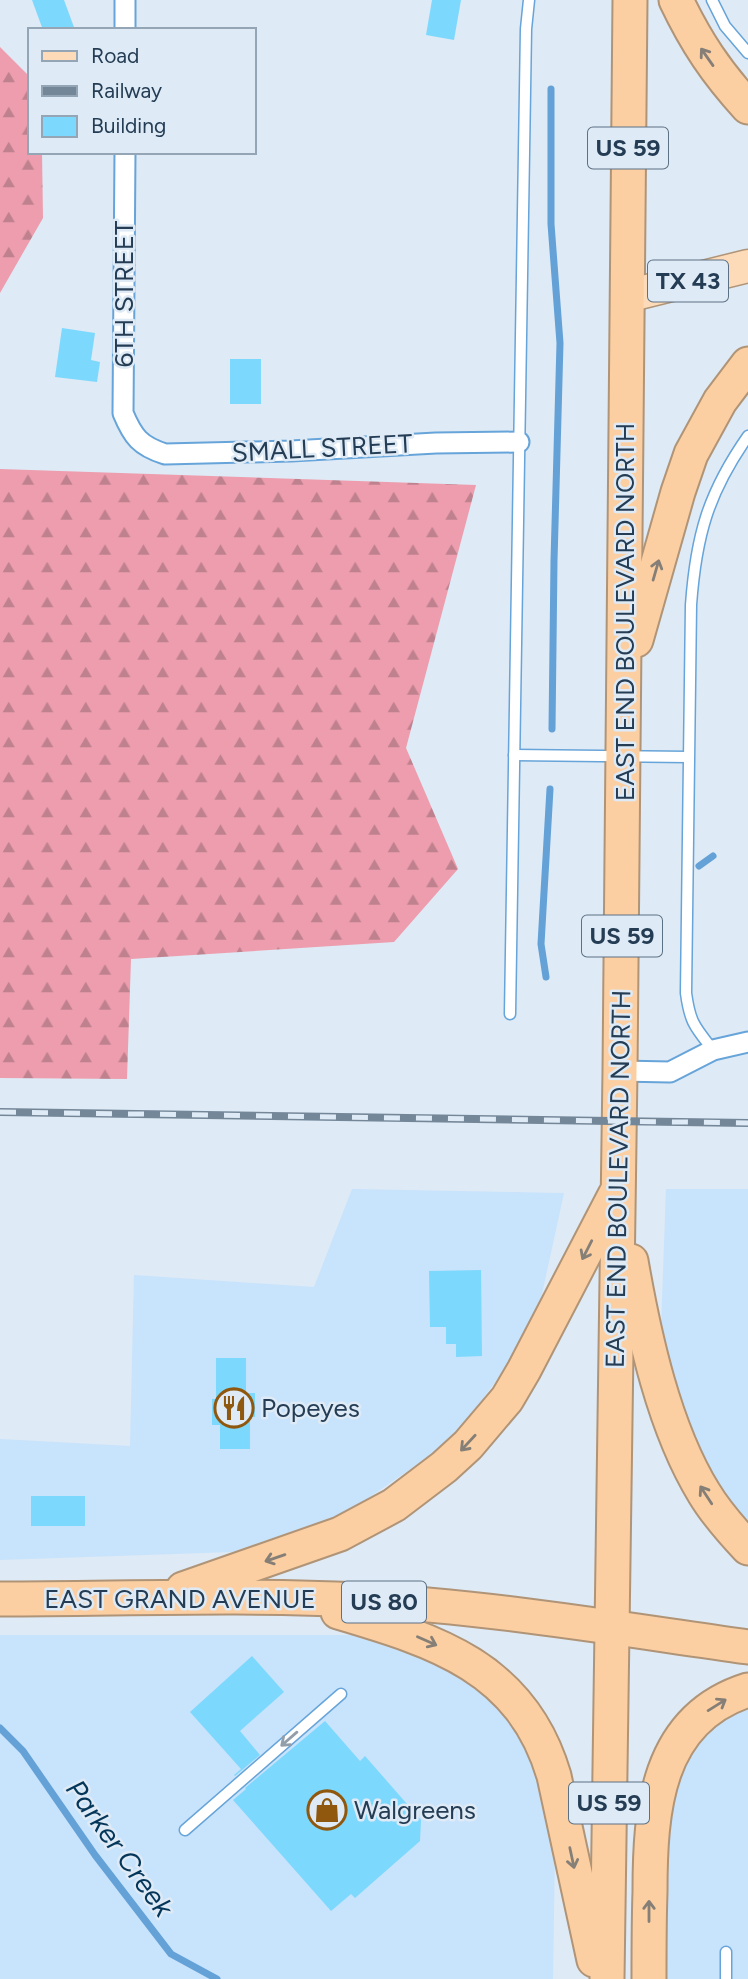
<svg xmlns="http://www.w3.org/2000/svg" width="748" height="1979" viewBox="0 0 748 1979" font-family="Figtree,sans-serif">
	<defs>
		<pattern id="forest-firs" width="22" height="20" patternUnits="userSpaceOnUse" patternTransform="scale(1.75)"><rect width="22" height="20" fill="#ed9dad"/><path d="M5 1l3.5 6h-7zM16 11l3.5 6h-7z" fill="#c0818f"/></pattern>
	</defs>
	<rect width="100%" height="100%" fill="#deeaf5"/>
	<g fill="#c8e3fc">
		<path d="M352,1189L564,1193L535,1326L454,1439L348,1512L232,1552L0,1560V1439L130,1446L134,1275L314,1287Z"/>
		<path d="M666,1189H748V1527L705,1468L660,1357Z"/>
		<path d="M0,1635H364L435,1655L500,1703L539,1765L555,1848L553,1979H0Z"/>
		<path d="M748,1703V1979H659L666,1801L712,1716Z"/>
	</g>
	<g fill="url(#forest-firs)">
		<path d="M0,47L30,77V152H42L43,218L0,293Z"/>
		<path d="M0,469L476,485L406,748L458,869L394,942L131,959L127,1079L0,1078Z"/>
	</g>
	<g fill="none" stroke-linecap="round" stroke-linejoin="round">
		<g stroke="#63a1d7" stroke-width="7">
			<path d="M551,89V224L560,343L554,561L552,729"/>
			<path d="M699,866L713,856"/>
			<path d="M546,977L541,944L550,789"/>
			<path d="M0,1728L23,1751L95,1855L171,1954L217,1979"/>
		</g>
	</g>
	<g fill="#7dd8fd">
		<path d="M32,0H64L75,30H43Z"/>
		<path d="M432,0H461L454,40L426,35Z"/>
		<path d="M62,328L95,333L91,360L100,362L97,382L55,377Z"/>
		<rect x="230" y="359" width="31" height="45"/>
		<path d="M481,1270L482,1356L456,1357V1344H446V1327H430L429,1271Z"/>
		<path d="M216,1358H246V1393H255V1417H250V1449H220V1425H212V1399H216Z"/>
		<rect x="31" y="1496" width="54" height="30"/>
		<path d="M252,1656L284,1692L240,1731L260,1755L235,1776L234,1775L241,1769L190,1712Z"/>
		<path d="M325,1721L360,1761L365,1756L421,1820L420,1841L355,1898L351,1894L331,1911L233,1800L246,1789L245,1788Z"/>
	</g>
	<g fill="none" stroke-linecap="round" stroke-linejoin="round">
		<g stroke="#67a4d9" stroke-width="13">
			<g id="service">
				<path d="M712,0L725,26L748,53"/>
				<path d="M514,755L688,757"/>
				<path d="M510,1014L526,29L529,0"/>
				<path d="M713,1050C695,1027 690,1023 686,993L691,605C696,536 708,493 748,436"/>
				<path d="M185,1830L341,1694"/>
				<path d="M726,1979V1952"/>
			</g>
		</g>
		<g stroke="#67a4d9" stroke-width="23">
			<g id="minor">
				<path d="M125,30V0"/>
				<path d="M125,152L123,413C133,437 140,446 165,454L291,451L436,443L519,442"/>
				<path d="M620,1071L670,1072L713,1050L748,1042"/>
			</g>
		</g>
		<g stroke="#b09477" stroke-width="35">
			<path id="primary" d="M627,296L748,266"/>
		</g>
		<g stroke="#b09477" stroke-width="37">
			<g id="trunk">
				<path d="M676,0C696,42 716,72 748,107"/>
				<path d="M636,640L678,492L691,454L720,401L748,364"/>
				<path d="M631,1261C644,1336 664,1428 704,1493C716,1513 732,1531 748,1548"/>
				<path d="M183,1589L340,1534L394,1505L444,1467L468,1445L507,1399L524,1370L615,1195"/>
				<path d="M0,1599C119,1599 240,1594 360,1600C490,1607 619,1629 748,1647"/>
				<path d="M338,1612C436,1641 522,1667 554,1776L594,1960"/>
				<path d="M607,1979L620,1071L630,0"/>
				<path d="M649,1979C649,1950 649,1921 650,1892C650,1811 656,1719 748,1690"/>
			</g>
		</g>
		<use href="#service" stroke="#fff" stroke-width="10"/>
		<use href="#minor" stroke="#fff" stroke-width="19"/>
		<use href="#primary" stroke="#fddbb9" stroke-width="32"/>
		<use href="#trunk" stroke="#fccfa2" stroke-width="33"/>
		<g stroke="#748799" stroke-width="8">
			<path id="rail" d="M0,1112L748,1123"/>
		</g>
		<use href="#rail" stroke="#deeaf5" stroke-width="5" stroke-dasharray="16" stroke-linecap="butt"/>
	</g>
	<defs><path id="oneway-shaft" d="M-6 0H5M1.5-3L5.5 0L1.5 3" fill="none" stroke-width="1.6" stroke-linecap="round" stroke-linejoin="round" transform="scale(1.75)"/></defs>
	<g stroke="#857f77">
		<use href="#oneway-shaft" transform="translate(707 57) rotate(-125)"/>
		<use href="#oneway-shaft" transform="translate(656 570) rotate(-74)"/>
		<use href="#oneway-shaft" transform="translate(587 1250) rotate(117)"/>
		<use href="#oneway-shaft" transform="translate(468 1443) rotate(133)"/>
		<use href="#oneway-shaft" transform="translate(706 1495) rotate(-123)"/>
		<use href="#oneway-shaft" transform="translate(275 1558) rotate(161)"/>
		<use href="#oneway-shaft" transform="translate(427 1641) rotate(24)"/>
		<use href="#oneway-shaft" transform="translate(717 1705) rotate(-32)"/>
		<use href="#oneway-shaft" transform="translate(572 1858) rotate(78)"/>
		<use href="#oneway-shaft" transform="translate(649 1911) rotate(-90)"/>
	</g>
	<use stroke="#929eaa" href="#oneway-shaft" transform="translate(289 1739) rotate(139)"/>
	<defs>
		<g id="restaurant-ring" transform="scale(2.0125)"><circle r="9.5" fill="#deeaf5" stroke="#8f580e" stroke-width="1.5"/><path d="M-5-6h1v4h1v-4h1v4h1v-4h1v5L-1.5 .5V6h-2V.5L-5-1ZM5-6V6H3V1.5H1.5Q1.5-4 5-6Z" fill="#8f580e"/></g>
		<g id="shop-ring" transform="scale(2.0125)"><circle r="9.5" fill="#deeaf5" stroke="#8f580e" stroke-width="1.5"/><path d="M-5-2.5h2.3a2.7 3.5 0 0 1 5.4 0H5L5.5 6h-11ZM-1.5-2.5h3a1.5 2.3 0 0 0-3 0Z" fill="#8f580e"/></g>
	</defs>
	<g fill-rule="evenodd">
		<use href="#restaurant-ring" x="234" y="1408"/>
		<use href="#shop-ring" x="327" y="1810"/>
	</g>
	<g text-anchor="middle" stroke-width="5" stroke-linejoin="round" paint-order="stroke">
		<g fill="#deeaf5" stroke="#5c7184" stroke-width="2">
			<rect x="588" y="127.5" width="80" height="41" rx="5"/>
			<rect x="648" y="260.5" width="80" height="41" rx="5"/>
			<rect x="582" y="915.5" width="80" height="41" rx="5"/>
			<rect x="342" y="1581.5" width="84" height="41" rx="5"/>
			<rect x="569" y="1782.5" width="80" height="41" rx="5"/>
		</g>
		<g font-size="24" font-weight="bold" fill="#243d54">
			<text x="628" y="156">US 59</text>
			<text x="688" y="289">TX 43</text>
			<text x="622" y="944">US 59</text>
			<text x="384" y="1610">US 80</text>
			<text x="609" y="1811">US 59</text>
		</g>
		<g font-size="26" fill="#243d54" stroke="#deeaf5">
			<text transform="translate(124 294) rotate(-90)" y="9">6TH STREET</text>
			<text transform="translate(322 448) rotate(-3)" y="9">SMALL STREET</text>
			<text transform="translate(625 612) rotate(-90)" y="9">EAST END BOULEVARD NORTH</text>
			<text transform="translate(618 1179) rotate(-89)" y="9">EAST END BOULEVARD NORTH</text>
			<text x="180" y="1608">EAST GRAND AVENUE</text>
		</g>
		<g font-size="26" fill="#243d54" stroke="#deeaf5" text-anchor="start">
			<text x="261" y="1417">Popeyes</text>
			<text x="354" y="1819">Walgreens</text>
		</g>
		<g font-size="28" font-style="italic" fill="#04365a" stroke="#deeaf5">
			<text transform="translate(120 1848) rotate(54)" y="10">Parker Creek</text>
		</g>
	</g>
	<rect x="28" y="28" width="228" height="126" fill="#deeaf5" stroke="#94a5b5" stroke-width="2"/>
	<rect x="42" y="51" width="35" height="10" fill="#fddbb9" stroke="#94a5b5" stroke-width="2"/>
	<text x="91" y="63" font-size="21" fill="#243d54">Road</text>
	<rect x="42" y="86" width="35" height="10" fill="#748799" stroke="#94a5b5" stroke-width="2"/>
	<text x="91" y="98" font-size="21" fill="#243d54">Railway</text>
	<rect x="42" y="116" width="35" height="21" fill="#7dd8fd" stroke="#94a5b5" stroke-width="2"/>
	<text x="91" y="133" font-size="21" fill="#243d54">Building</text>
</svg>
